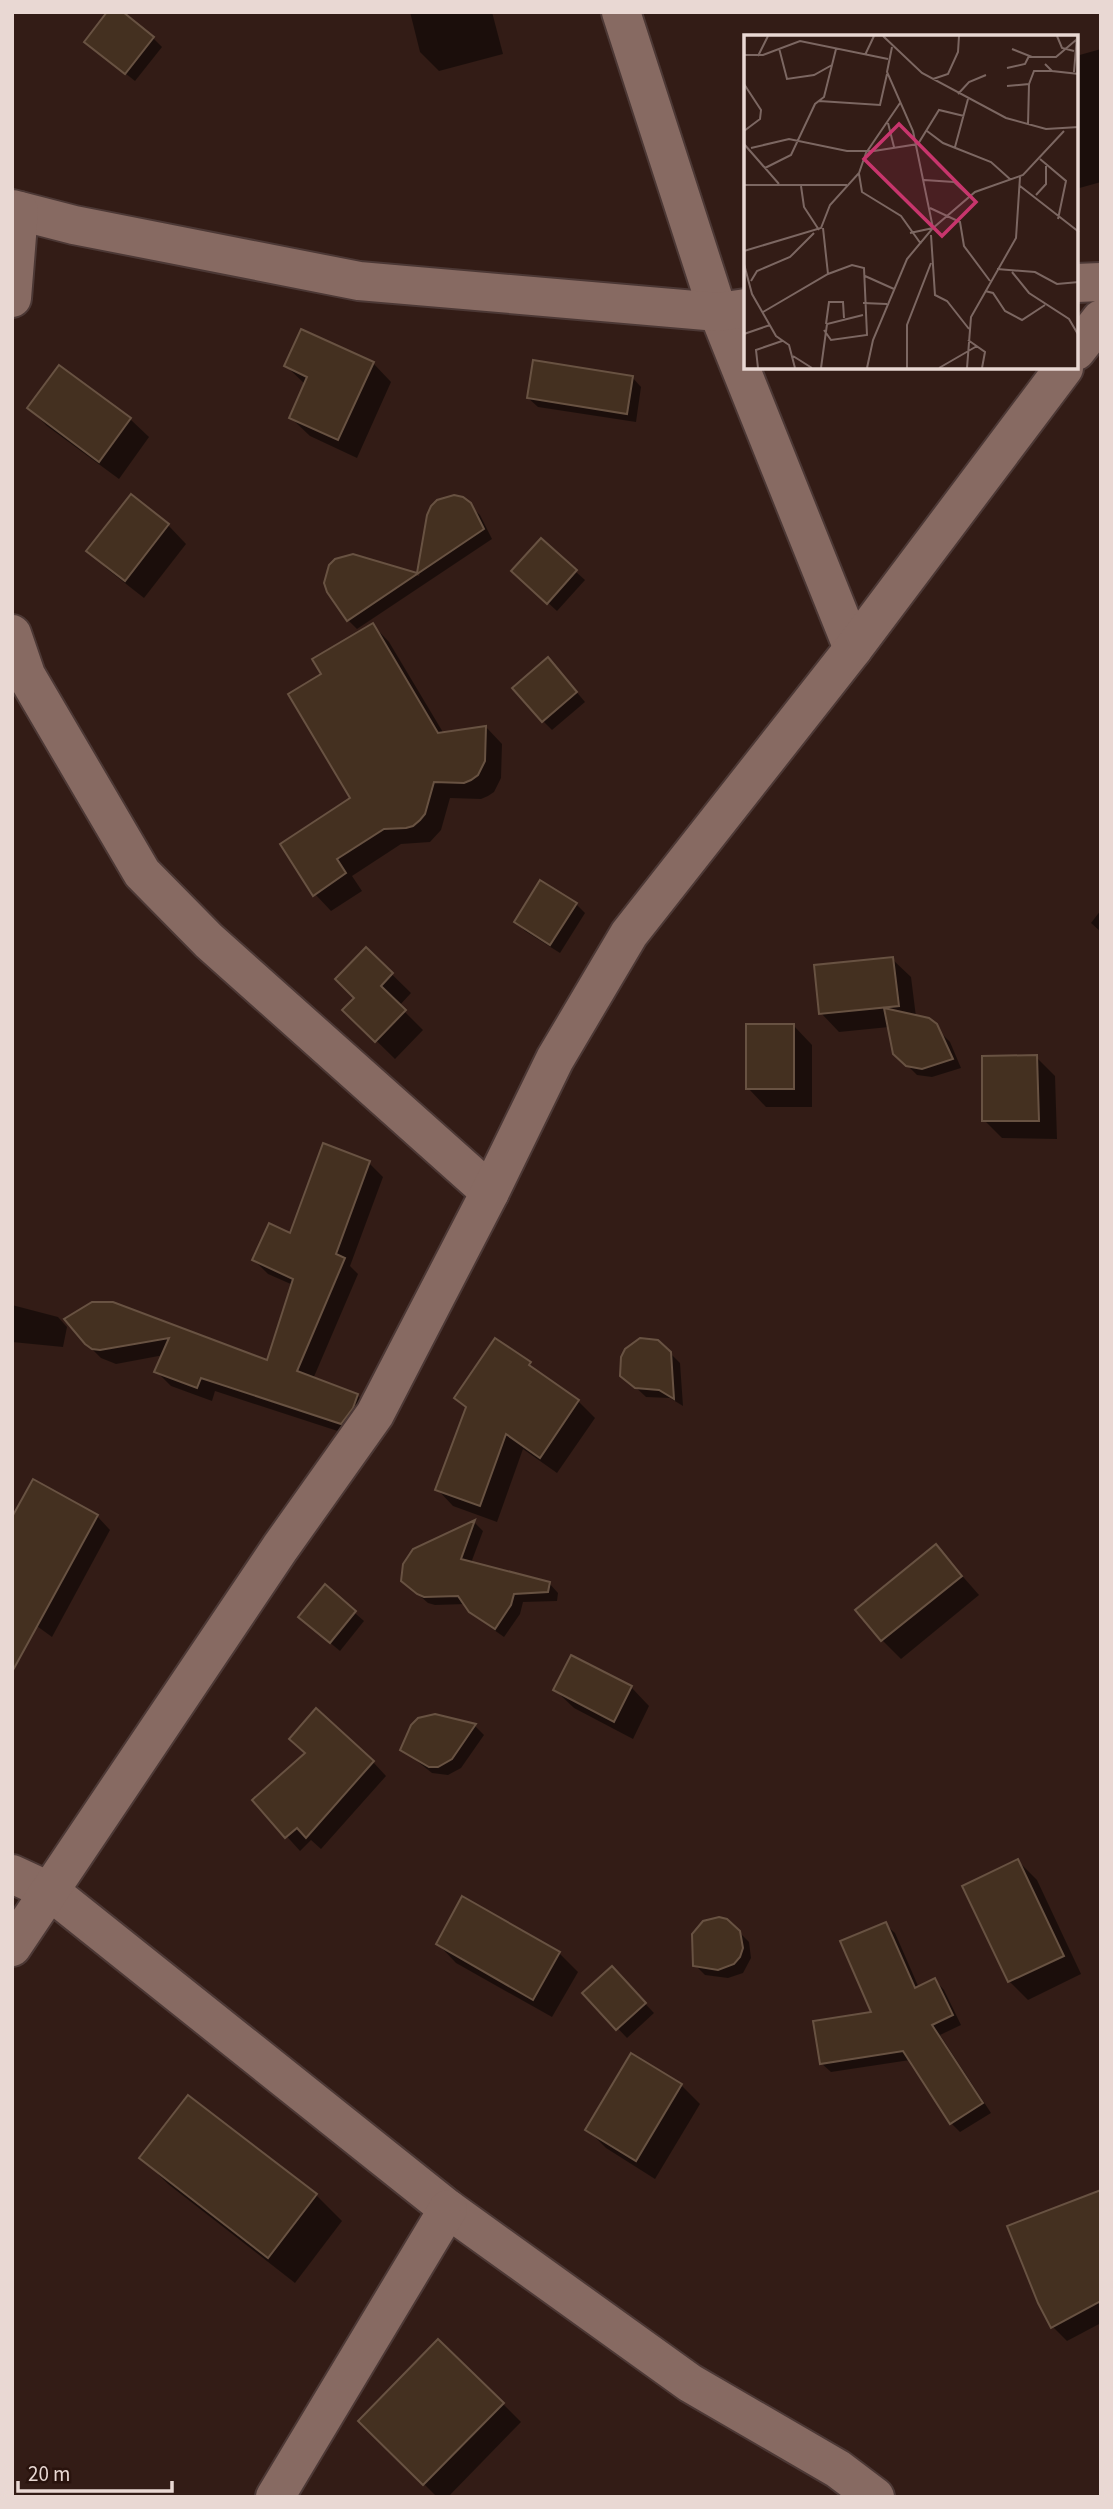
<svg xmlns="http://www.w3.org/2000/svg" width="1113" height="2509" viewBox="0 0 1113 2509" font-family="'Source Sans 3',sans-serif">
	<rect width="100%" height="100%" fill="#331c16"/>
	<g fill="#0007">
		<path d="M410,12H492L503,54L439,71L420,52Z"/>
		<path d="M153,38L162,47L135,81L86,42Z"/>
		<path d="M1101,49V182L1076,189V56Z"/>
		<path d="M373,363L391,382L357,458L310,436L291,418L306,385L286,366Z"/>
		<path d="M632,377L641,387L636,422L538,407L528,398Z"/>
		<path d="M29,408L130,419L149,437L119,479L47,426Z"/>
		<path d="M469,505L480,515L492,539L357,629L348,620L353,556L419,576L428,515Z"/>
		<path d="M168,525L186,544L144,598L107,569L89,551Z"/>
		<path d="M575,571L585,580L557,611L523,580Z"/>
		<path d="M373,625L389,642L444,734L486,727L502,744L501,778L494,792L488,796L481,799L450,798L441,830L430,842L401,844L352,876L362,891L331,911L315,894L352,798L323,675Z"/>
		<path d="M557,669L585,702L552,730L543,721Z"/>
		<path d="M576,904L585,913L560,953L525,931L516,922Z"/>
		<path d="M1101,910V932L1091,923Z"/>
		<path d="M366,949L411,993L399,1006L423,1030L395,1059L345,1010L356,998Z"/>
		<path d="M892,959L911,977L916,1017L928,1020L950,1042L961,1068L932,1077L917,1075L895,1053L889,1027L839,1032L821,1013Z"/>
		<path d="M794,1026L812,1045V1107H766L748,1088Z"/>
		<path d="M1036,1057L1055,1076L1057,1139L1002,1138L984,1120Z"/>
		<path d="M369,1163L383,1177L350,1266L358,1274L313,1379L357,1395L371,1409L356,1437L215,1391L212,1401L171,1386L157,1372L164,1355L116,1364L101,1358L86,1343L93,1304L268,1362L293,1285L268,1274L254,1260L291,1235Z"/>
		<path d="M12,1305L58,1317L67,1327L63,1347L12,1342Z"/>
		<path d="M495,1341L530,1364L542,1376L578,1401L595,1418L557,1473L523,1449L497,1522L453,1506L437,1489L467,1409L456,1398Z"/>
		<path d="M670,1353L680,1363L683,1406L670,1398L646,1397L629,1381Z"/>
		<path d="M97,1516L110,1530L52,1637L12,1608Z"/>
		<path d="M474,1522L483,1531L471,1563L549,1583L558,1593L557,1601L523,1602L520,1614L504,1637L480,1620L466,1604L435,1605L428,1603L403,1581L414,1550Z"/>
		<path d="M936,1546L979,1595L901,1659L882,1640Z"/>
		<path d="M325,1587L364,1621L340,1651L310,1626Z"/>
		<path d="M631,1687L649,1706L633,1739L574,1708L555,1690Z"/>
		<path d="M435,1715L475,1726L484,1735L461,1768L448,1775L432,1773L402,1749Z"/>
		<path d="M373,1762L386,1776L321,1849L311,1840L300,1851L254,1800Z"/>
		<path d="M1018,1861L1037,1880L1081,1974L1028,2000L1009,1981Z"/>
		<path d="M885,1924L895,1933L919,1988L935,1980L944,1990L961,2025L940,2035L991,2113L960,2132L951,2123L910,2060L831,2072L821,2063L874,2013Z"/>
		<path d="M739,1932L749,1942L751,1958L743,1973L728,1978L705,1975L695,1965Z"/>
		<path d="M438,1944L559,1953L578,1972L552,2017L456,1963Z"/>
		<path d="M612,1969L654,2013L627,2038L585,1994Z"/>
		<path d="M681,2085L700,2104L655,2179L606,2148L587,2129Z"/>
		<path d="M142,2158L316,2195L342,2221L295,2283L168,2184Z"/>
		<path d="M1101,2204V2323L1067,2341L1053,2327Z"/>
		<path d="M503,2404L521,2422L448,2497H437L361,2421Z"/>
	</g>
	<g fill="#443020" stroke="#685242" stroke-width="2">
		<path d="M107,12H123L154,37L125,74L84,42Z"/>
		<path d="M301,329L374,362L338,440L289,418L307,377L284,366Z"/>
		<path d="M533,360L633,376L627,414L527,398Z"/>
		<path d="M59,365L131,418L99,462L27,408Z"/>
		<path d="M131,494L169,524L125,581L86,551Z"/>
		<path d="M454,495L463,497L471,503L484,529L347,621L327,592L324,583L329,565L335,559L353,554L417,573L427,515L431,506L437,500Z"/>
		<path d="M541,538L577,570L547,604L511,571Z"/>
		<path d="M373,623L438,733L486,726L485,761L478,775L471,780L464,783L434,782L425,814L420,820L413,826L406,828L384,829L337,859L346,873L313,896L280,844L350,798L288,694L321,674L312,659Z"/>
		<path d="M548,657L577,692L542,722L512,688Z"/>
		<path d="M540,880L577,903L550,945L514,922Z"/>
		<path d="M366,947L393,973L381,986L406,1010L375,1042L342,1010L354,998L335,979Z"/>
		<path d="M893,957L899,1006L819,1014L814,965Z"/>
		<path d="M884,1008L929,1018L937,1024L953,1059L922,1069L906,1066L893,1054Z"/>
		<rect x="746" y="1024" width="48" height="65"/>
		<path d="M1037,1055L1039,1121H982V1056Z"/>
		<path d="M323,1143L370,1161L336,1254L345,1258L297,1371L358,1394L353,1408L341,1424L201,1378L197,1388L154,1372L169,1338L100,1350L92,1349L85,1344L64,1319L92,1302H113L267,1360L293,1279L252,1260L269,1223L290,1233Z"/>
		<path d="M495,1338L531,1362L529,1365L579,1400L540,1458L506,1434L480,1506L435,1490L466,1407L454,1398Z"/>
		<path d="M640,1338L658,1340L671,1352L674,1399L659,1390L635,1388L620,1376L621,1357L625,1349Z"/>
		<path d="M33,1479L98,1515L12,1672V1517Z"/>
		<path d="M475,1520L461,1559L550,1582L548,1592L514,1594L511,1605L495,1629L469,1612L458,1596L424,1597L417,1594L401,1581L403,1564L413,1549Z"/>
		<path d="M936,1544L962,1576L881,1641L855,1610Z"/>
		<path d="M325,1584L356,1611L330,1643L298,1617Z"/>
		<path d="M571,1655L632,1686L614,1722L553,1690Z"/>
		<path d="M316,1708L374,1761L306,1838L297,1828L285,1838L252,1800L305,1753L289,1739Z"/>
		<path d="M435,1714L476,1724L452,1759L438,1767H429L400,1750L411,1725L418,1718Z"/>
		<path d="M1018,1859L1064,1956L1008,1982L962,1886Z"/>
		<path d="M462,1896L560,1952L533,2000L436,1944Z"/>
		<path d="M719,1917L727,1919L740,1931L743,1948L740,1957L734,1964L718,1970L693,1966L692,1934L703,1921Z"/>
		<path d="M886,1922L915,1988L935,1978L953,2015L932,2025L983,2103L950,2124L903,2051L820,2064L813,2021L871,2012L840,1941Z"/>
		<path d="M612,1966L646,2003L616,2030L582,1993Z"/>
		<path d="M631,2053L682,2084L636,2161L585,2130Z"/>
		<path d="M188,2095L317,2194L268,2258L139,2158Z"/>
		<path d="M1101,2190V2301L1051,2328L1038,2303L1007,2226Z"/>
		<path d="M438,2339L504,2403L423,2485L358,2421Z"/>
	</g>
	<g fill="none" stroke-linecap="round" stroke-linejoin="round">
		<g stroke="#4c3835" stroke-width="42">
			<g id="minor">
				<path d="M621,12L718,312L853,649"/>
				<path d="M12,209L74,225L359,281L718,312L746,308"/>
				<path d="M1076,283L1101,282"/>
				<path d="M12,298L19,211"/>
				<path d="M1076,351L1101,319"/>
				<path d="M12,634L26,675L142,873L209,941L490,1192"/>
				<path d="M12,1874L51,1892L448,2209L690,2383L838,2469L875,2497"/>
				<path d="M12,1947L280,1548L375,1414L490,1192L555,1059L629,934L853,649L1064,368"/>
				<path d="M275,2497L448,2209"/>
			</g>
		</g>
		<use href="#minor" stroke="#876a62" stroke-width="38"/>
	</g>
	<g transform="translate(744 35)">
		<rect width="334" height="334" fill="#331c16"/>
		<path fill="none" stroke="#7c6762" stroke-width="2" d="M139,1L178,38L262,83L302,94L335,92M313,1L318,13L330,16M35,13L43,44L70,40L88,30M268,14L288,22H312L332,5M0,20H19L56,6L144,24M121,20L130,1M14,21L24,1M301,29L308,36L335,39M263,33L281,29L285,21M330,37L333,1M189,44L204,39L214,17L215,1M0,49L17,75L16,84L0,96M263,51L285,49L290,36H308M214,59L225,47L242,40M75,66L136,70L143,39M144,88L150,112M284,90L285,49M183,96L199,108L247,127L267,145M0,109L35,149M211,112L224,64M7,113L45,104L103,116H130L174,109L195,75L220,81M296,124L322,146L314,184M21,133L47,120L71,69L80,62L92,14M115,139L118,157L157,181L177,209M180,145L210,147L224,160M0,150H103M57,151L60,172L75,195M276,151L335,197M292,160L302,149V131M186,173L216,187L220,211L246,246M79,193L84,239M166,198L189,193L231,157L279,140L320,96M187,200L191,260L203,266L225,294M0,216L77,193L86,170L115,138L122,118L156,68M0,229L8,259L32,301L45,310L51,333M253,234L291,237L313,249L335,247M268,237L285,258L325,284L335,301M121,241L150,254M7,246L13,236L46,222L70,198M241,256L249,258L261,276L278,285L301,270M119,268L143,269M19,277L84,239L108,230L120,233L123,300L87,305L80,295M82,289L85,267H99L100,283M0,299L26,290M224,305L241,317L238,333M49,321L68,333M14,333L12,315L38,306M77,333L83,289L119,280M123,333L129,305L163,224L189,193L169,96L143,37L148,12M163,333V290L187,228M195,333L233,311M223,333L227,282L272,203L276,142"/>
		<path fill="#c8356d" fill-opacity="0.15" stroke="#c8356d" stroke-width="3.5" d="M155,89L232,167L198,201L120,124Z"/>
		<rect width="334" height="334" fill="none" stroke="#e9d8d3" stroke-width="3.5"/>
	</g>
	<rect width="1113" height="2509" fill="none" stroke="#e9d8d3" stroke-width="28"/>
	<path d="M18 2481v10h154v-10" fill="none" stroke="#e9d8d3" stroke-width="3.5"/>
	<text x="28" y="2481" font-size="21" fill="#e9d8d3" stroke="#29130d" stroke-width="5" paint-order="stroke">20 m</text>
</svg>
